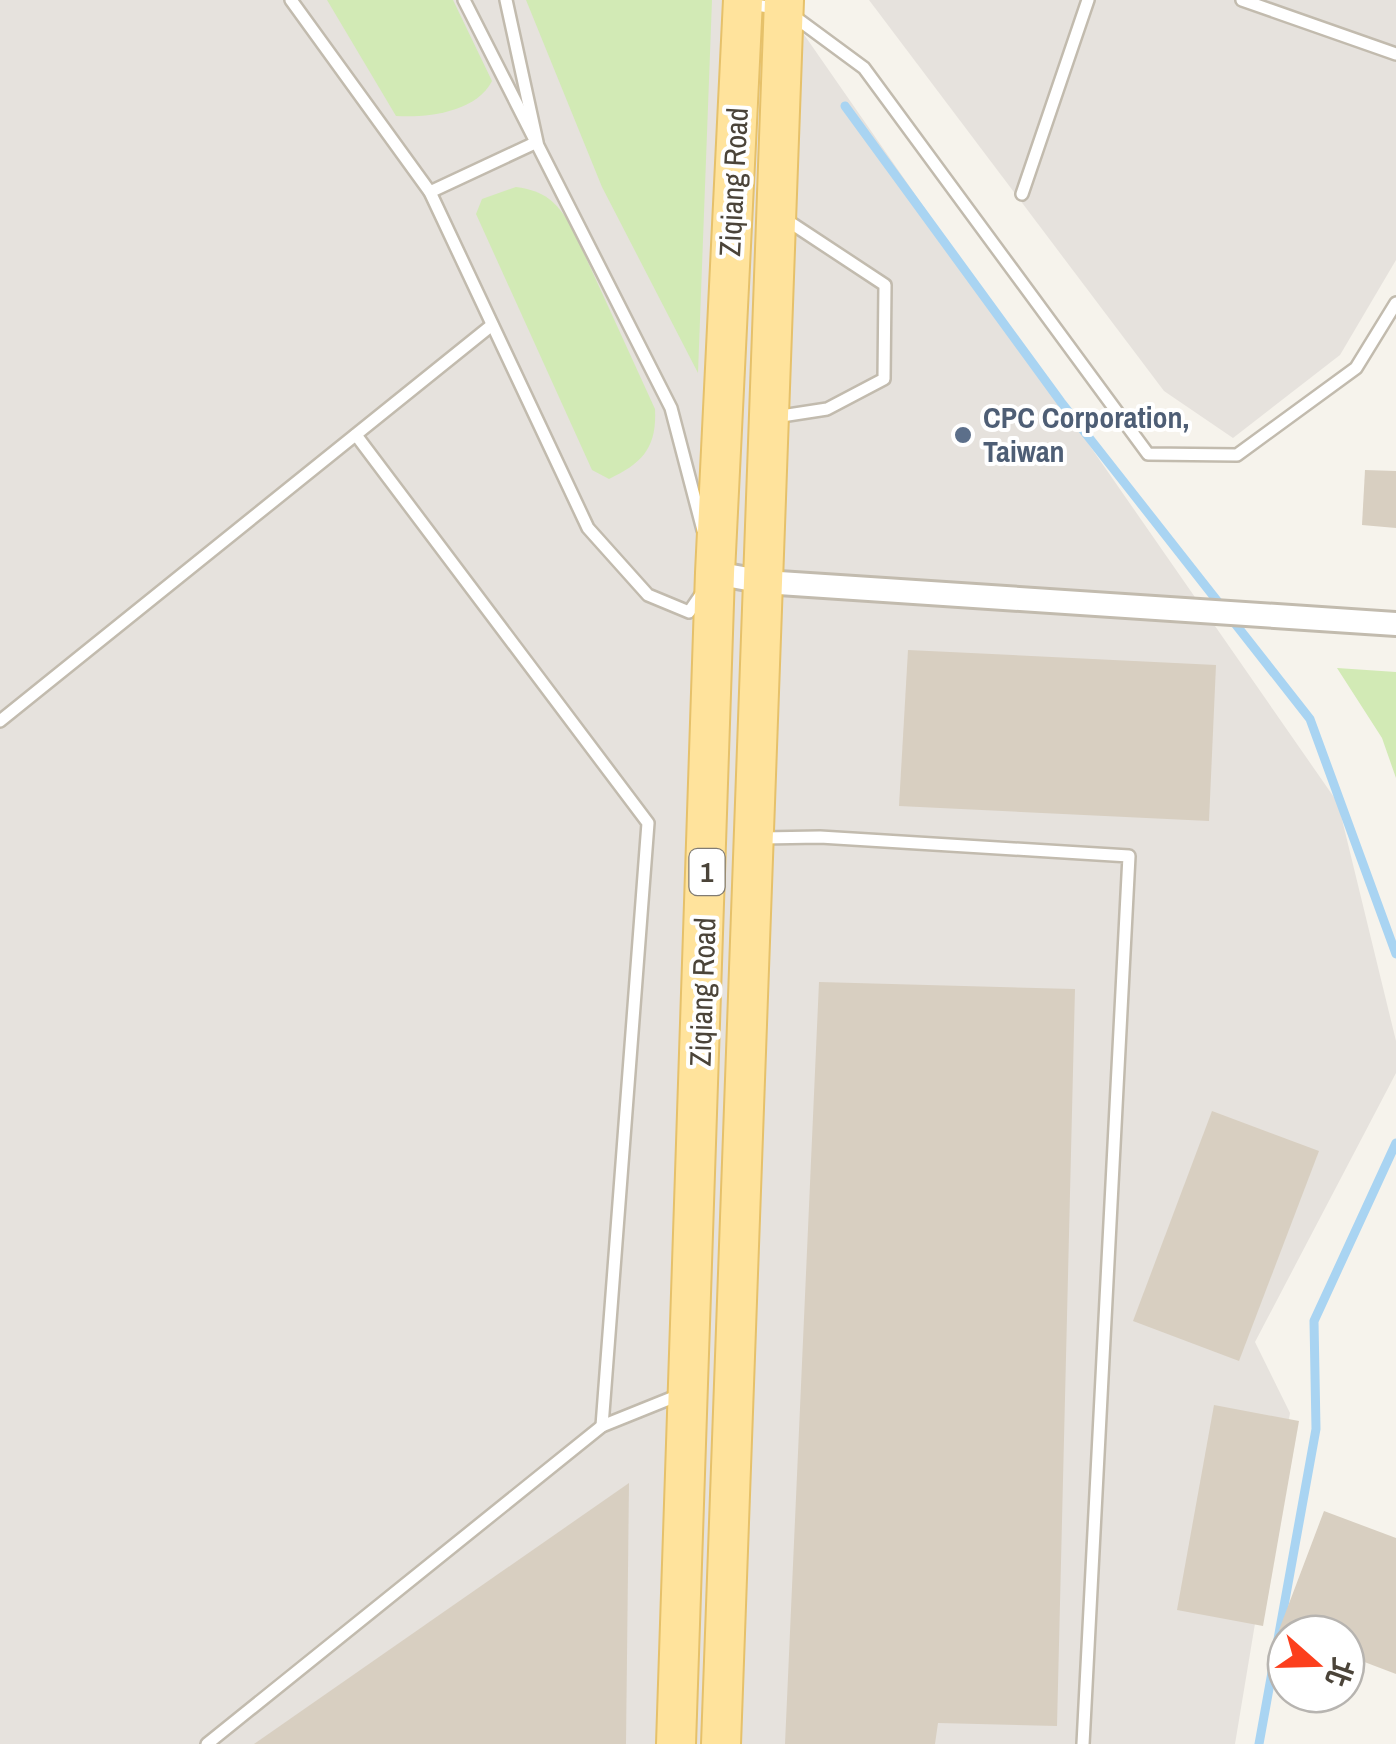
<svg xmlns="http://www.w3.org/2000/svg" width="1396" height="1744" viewBox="0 0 1396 1744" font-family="'Archivo Narrow','Noto Sans TC',sans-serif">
	<rect width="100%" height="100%" fill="#f6f3ec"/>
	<g fill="#e6e2dd">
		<path d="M0,0H780L1338,803L1396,1041V1073L1255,1342L1290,1413L1235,1744H0Z"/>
		<path d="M869,0H1396V260L1340,355L1233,438L1164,391Z"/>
	</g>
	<g fill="#d2eab5">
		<path d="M327,0H453L492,81C476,112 428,118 396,116Z"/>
		<path d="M526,0H712L698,373L602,187Z"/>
		<path d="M516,187C545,191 555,201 571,225L655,409C657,447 643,463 609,479L592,470L476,214L482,199Z"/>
		<path d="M1337,668L1396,672V778L1382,738Z"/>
	</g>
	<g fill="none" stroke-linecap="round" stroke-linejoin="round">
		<g stroke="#a9d4f2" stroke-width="9">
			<path d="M845,106L1061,402L1310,719L1396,954"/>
			<path d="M1259,1744L1316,1429L1314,1321L1396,1143"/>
		</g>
	</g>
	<g fill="#d8cfc1">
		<path d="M1365,470L1396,471V528L1362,525Z"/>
		<path d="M908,650L1216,665L1209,821L899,806Z"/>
		<path d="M819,982L1075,989L1057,1726L938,1723L935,1744H785Z"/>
		<path d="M1212,1111L1319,1151L1239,1361L1133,1321Z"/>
		<path d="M1214,1405L1299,1421L1263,1626L1177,1610Z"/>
		<path d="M629,1483L626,1744H254Z"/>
		<path d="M1324,1511L1396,1538V1674L1346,1655V1634L1279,1630Z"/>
	</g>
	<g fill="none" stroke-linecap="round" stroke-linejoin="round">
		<g stroke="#c2bbae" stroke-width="16">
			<g id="service">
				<path d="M291,0L430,192L588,528L648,595L689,612L702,593"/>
				<path d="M464,0L671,408L703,530"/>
				<path d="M1242,0L1396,54"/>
				<path d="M747,4L784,9L864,68L1148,454L1237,455L1356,368L1396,303"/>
				<path d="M430,192L537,142L506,0"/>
				<path d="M1022,194L1088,0"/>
				<path d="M775,417L827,409L884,379L885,285L785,219"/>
				<path d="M356,435L648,823L602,1426"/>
				<path d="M0,721L492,325"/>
				<path d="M760,838L820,837L1129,856L1083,1744"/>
				<path d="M207,1744L602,1426L679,1395"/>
			</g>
		</g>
		<g stroke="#c2bbae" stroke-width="28">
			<path id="minor" d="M715,573L764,582L1396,624"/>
		</g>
		<g stroke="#e6c16a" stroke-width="42">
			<g id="primary">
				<path d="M676,1744L715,573L743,0"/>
				<path d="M721,1744L784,0"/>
			</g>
		</g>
		<use href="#service" stroke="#fff" stroke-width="11"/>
		<use href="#minor" stroke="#fff" stroke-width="22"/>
		<use href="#primary" stroke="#ffe39c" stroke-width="38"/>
	</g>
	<circle fill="#5c6f8a" stroke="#fff" stroke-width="4" cx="963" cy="435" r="10"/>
	<g text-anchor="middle" stroke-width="8" stroke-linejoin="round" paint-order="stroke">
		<rect fill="#fff" stroke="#817c74" stroke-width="2.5" x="689.5" y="849" width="35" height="46" rx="8"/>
		<g font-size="28" font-weight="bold" fill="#4b4439">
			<text x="707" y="882">1</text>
		</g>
		<g font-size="30" fill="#4b4439" stroke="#fff">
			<text transform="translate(734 182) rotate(-87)" y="10">Ziqiang Road</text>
			<text transform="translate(703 992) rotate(-88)" y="10">Ziqiang Road</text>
		</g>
		<g font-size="30" font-weight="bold" fill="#4e5e75" stroke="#fff" text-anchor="start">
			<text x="983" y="428">CPC Corporation,<tspan x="983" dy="34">Taiwan</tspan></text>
		</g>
	</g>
	<g transform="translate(1316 1664) rotate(110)"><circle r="48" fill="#ffffff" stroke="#b7b4b0" stroke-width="2.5"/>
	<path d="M0-8L18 38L0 25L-18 38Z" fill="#fc3f1d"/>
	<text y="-15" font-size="28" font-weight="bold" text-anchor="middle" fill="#4b4439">北</text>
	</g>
</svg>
